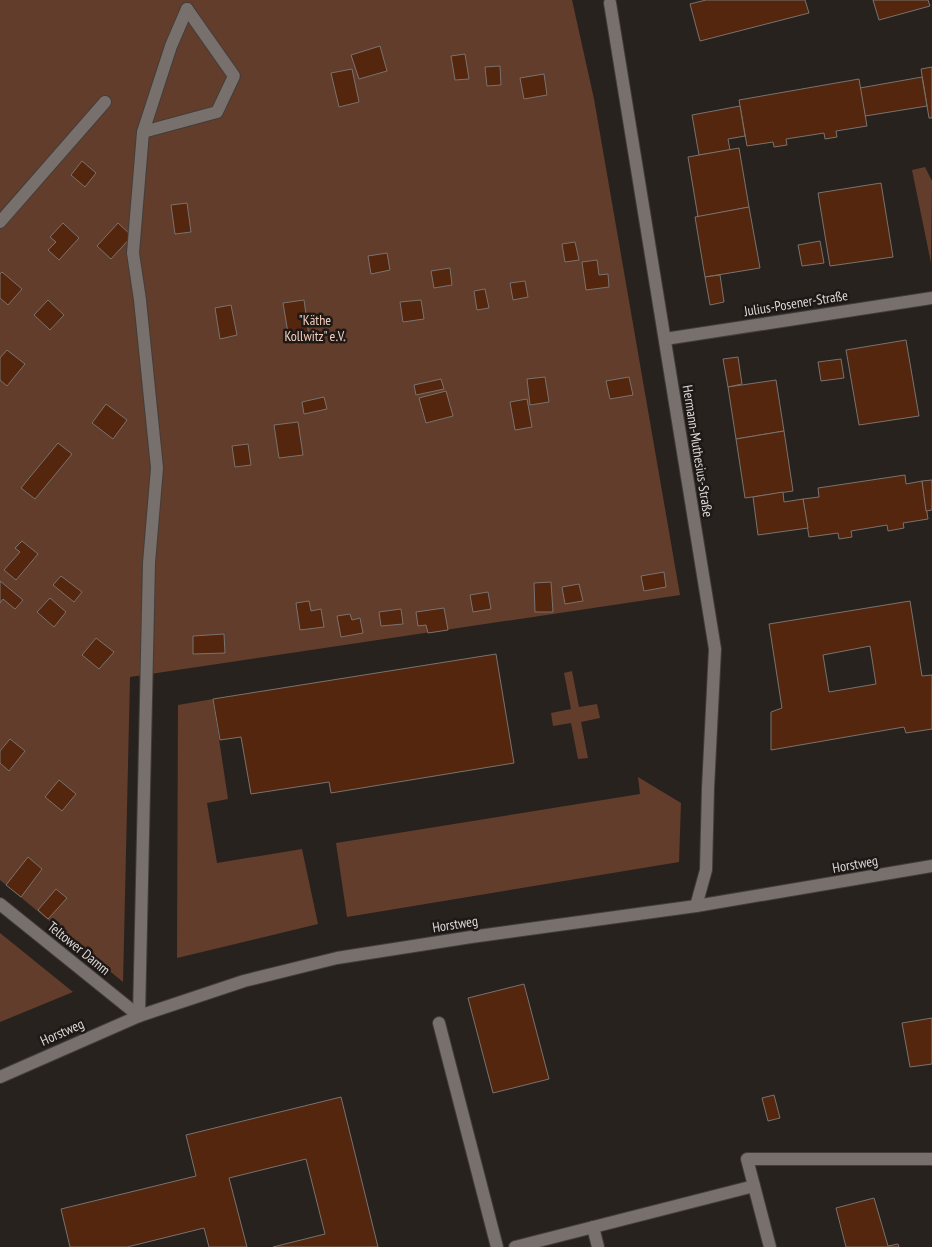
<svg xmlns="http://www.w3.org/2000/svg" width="932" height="1247" viewBox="0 0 932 1247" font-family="'PT Sans Narrow',sans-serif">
	<rect width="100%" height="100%" fill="#28221f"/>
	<g fill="#633d2b">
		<path d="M0,0H572L594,99L680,595L130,677L123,982L0,880Z"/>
		<path d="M925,167L932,181L931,263L912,170Z"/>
		<path d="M572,671L579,707L597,704L600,718L581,722L588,758L578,759L571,723L553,726L551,713L571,709L564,673Z"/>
		<path d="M213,699L228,799L207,803L217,863L302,849L318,924L177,958L178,705Z"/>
		<path d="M638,777L681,803L679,862L347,917L336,843L640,794Z"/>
		<path d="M0,933L73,992L0,1022Z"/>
	</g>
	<g fill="#53260d" stroke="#79726f" fill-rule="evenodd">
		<path d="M706,0H805L809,13L700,41L690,4Z"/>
		<path d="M873,0H928L930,6L879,20Z"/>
		<path d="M380,46L387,71L359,79L351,55Z"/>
		<path d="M465,54L469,79L455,80L451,56Z"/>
		<path d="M500,66L501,85L487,86L485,67Z"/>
		<path d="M932,67V118H929L921,69Z"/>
		<path d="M352,69L359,102L339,107L331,73Z"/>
		<path d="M544,74L547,95L524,99L520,78Z"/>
		<path d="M922,77L927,106L865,116L860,88Z"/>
		<path d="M859,79L867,126L836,131L837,137L825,139L824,133L786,139L787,145L774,147L773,142L747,146L739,100Z"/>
		<path d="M740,106L745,136L728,139L730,150L699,155L692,115Z"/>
		<path d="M739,148L749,207L698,217L688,157Z"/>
		<path d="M82,161L96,173L85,187L71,175Z"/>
		<path d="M881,183L893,257L830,266L818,193Z"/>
		<path d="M187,203L191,232L175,234L171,205Z"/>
		<path d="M749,207L760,268L705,277L695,217Z"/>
		<path d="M63,223L79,238L59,260L48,250L56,242L50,237Z"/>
		<path d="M118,223L132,236L111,259L97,246Z"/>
		<path d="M820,241L824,263L802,266L798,245Z"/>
		<path d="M575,242L579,260L565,262L562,244Z"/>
		<path d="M387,253L390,270L371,274L368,256Z"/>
		<path d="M597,260L599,275L608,274L609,287L586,290L582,262Z"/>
		<path d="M450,268L452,285L434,288L431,271Z"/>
		<path d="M2,272L22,289L8,305L0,298V274Z"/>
		<path d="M720,275L724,302L710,305L705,277Z"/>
		<path d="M525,281L528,297L513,300L510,283Z"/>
		<path d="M485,289L489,308L477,310L474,291Z"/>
		<path d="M48,300L64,315L50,330L34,315Z"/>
		<path d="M304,300L309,336L289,339L283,303Z"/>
		<path d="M421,300L424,319L403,322L400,302Z"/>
		<path d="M231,305L237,335L220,339L215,308Z"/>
		<path d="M906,340L919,416L859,425L846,350Z"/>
		<path d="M7,350L25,364L7,386L0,380V358Z"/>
		<path d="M738,357L742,384L728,387L723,359Z"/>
		<path d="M841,359L844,378L821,381L818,362Z"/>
		<path d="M545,377L549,402L530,405L527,379Z"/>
		<path d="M629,377L633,395L610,399L606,381Z"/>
		<path d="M441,379L444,389L416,395L414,385Z"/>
		<path d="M776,380L784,431L736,439L728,387Z"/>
		<path d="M446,391L453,416L426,423L419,398Z"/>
		<path d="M324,397L327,409L304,414L302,402Z"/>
		<path d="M527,399L532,427L515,430L510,402Z"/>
		<path d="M106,404L127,420L113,439L92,423Z"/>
		<path d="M298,422L303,455L279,458L274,425Z"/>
		<path d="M784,431L793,491L745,498L736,439Z"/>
		<path d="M58,443L72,454L35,499L21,488Z"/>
		<path d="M248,444L251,465L235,467L232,446Z"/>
		<path d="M905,475L906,484L922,481L928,519L903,523L904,528L888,531L887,525L851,531L852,537L839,539L838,533L809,537L803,499L819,497L818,488Z"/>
		<path d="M932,480V510L926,511L922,481Z"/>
		<path d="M783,492L784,502L803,499L808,528L758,535L753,497Z"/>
		<path d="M22,541L38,554L16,580L4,570L20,552L15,548Z"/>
		<path d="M664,572L666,587L644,591L641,576Z"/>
		<path d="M61,576L82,592L74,602L53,585Z"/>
		<path d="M0,581L23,600L15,609L3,599L0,603Z"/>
		<path d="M551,582L553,612H535L534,583Z"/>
		<path d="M579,584L583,601L565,604L562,587Z"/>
		<path d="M488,592L491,609L473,612L470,595Z"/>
		<path d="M50,598L66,612L54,627L37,612Z"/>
		<path d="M309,601L311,611L321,609L324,627L300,630L296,603Z"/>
		<path d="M910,601L922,676L932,675V729L906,733L904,727L771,750V712L782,708L769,624ZM870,646L876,684L829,692L823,655Z"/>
		<path d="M444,608L448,630L428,633L426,625L418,626L416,612Z"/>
		<path d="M401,609L403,624L381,626L379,612Z"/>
		<path d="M350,614L352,620L360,618L363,633L341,637L337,616Z"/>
		<path d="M224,634L225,653L193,654V636Z"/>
		<path d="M96,638L114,652L99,669L82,655Z"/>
		<path d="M496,654L514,763L331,793L329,782L251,794L241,737L220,740L213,699Z"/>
		<path d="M10,739L25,751L9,771L0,763V751Z"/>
		<path d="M59,780L76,794L62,811L45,797Z"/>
		<path d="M28,857L42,869L21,897L6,885Z"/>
		<path d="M56,889L67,898L48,919L38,910Z"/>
		<path d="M524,984L549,1079L493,1093L468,998Z"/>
		<path d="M932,1018V1064L910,1067L902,1023Z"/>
		<path d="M774,1095L780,1118L768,1121L762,1098Z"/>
		<path d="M341,1097L378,1247H273L325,1234L306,1159L229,1178L247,1247H209L204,1228L127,1247H70L61,1209L196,1176L186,1135Z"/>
		<path d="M874,1198L888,1246L898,1244L899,1247H846L836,1208Z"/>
	</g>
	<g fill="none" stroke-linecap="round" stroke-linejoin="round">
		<g stroke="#423d3a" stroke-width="14">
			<g id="service">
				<path d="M143,132L217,112L234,76L187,9"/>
				<path d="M0,222L105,102"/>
				<path d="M0,904L139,1016"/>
				<path d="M139,1016L149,563L157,468L140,300L133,253L143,132L171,46L187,9"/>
				<path d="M439,1023L497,1247"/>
				<path d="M593,1227L598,1247"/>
				<path d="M515,1247L754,1186"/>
				<path d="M770,1247L747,1159H932"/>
			</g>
		</g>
		<g stroke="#423d3a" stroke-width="14">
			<g id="minor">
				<path d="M610,3L715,649L708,788L706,870L696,906"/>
				<path d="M665,339L932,298"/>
			</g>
		</g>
		<g stroke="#423d3a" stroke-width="14">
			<path id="tertiary" d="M0,1077L139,1016L244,981L337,958L471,937L696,906L932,866"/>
		</g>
		<use href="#service" stroke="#77706d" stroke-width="12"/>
		<use href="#minor" stroke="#77706d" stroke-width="12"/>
		<use href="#tertiary" stroke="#77706d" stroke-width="12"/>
	</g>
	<g text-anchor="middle" stroke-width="5" stroke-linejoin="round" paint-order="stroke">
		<g font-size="14" fill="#ddd9d7" stroke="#1e1916">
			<text transform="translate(796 303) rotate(-9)" y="5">Julius-Posener-Straße</text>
			<text transform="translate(698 451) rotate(81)" y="5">Hermann-Muthesius-Straße</text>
			<text transform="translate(855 864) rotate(-10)" y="5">Horstweg</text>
			<text transform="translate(455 924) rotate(-9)" y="5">Horstweg</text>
			<text transform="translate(79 948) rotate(39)" y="5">Teltower Damm</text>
			<text transform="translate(62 1032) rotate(-24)" y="5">Horstweg</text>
		</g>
		<g font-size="14" fill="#f3cdbb" stroke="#1e1916">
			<text x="315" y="325">"Käthe<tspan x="315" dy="16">Kollwitz" e.V.</tspan></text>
		</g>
	</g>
</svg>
